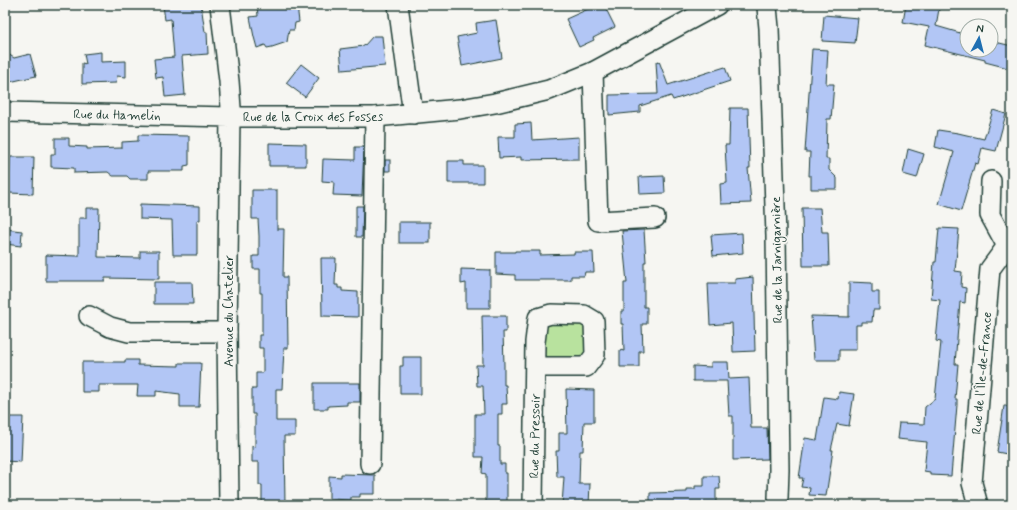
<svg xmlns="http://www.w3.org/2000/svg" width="1017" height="510" viewBox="0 0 1017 510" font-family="Mynerve,sans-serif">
	<rect width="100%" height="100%" fill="#f6f6f2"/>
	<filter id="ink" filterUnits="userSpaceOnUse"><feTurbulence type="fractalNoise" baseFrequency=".025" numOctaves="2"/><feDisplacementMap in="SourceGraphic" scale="8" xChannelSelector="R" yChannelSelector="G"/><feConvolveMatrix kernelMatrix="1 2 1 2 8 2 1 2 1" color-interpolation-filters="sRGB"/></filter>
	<g filter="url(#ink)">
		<path fill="#b8e29e" stroke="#6c9069" d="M548,323L585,324L586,358H545L543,355L545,325Z"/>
		<g fill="#b2c6f5" stroke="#1f3d34">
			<path d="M163,5H201L205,32H207L208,54L182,56L185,95L165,97L163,77L156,78L154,59L174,57L171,19L165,20Z"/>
			<path d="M257,5H297L299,22L295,23L294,30H289L287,42L272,47L267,48L265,45L257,48L254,37L250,17L258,16Z"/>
			<path d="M597,5H604L615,27L593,38L594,40L579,47L566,19Z"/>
			<path d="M906,5H921L939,9L936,26L967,35V50H991V41L1012,46V53L1008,68L985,62V60L925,45L929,27L903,22Z"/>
			<path d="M824,15L858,18L855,43L822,41Z"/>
			<path d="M496,20L502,58L462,66L457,37L477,33L476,23Z"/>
			<path d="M373,36H382L385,66L342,70L340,49L364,46Z"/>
			<path d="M812,49L828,50L826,84H834L831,119H827L826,159H829V170L837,178V189H811V176H809L810,152H805Z"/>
			<path d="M5,52L14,58L30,54L36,76L5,83Z"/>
			<path d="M101,52V62L126,61V77L117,76L116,83L82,84V63L86,64L84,54Z"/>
			<path d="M659,61L668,85L725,67L730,81L673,100L671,96L640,106V112L609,115V95L658,94L656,62Z"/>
			<path d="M301,64L319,78L305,97L286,83Z"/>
			<path d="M730,108H748L750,168H748L751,203L721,204L720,184L727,183L725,145H729Z"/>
			<path d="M993,110L1006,114L996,151L982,148L978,164L975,163L961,211L939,204L954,152L935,147L938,130L958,133L984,139Z"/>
			<path d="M531,123L532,140L579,137V159L521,160V157L499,158L498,137H515V124Z"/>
			<path d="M138,135L189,136V165L184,166V171H148V179H130L127,176H113L108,172L74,173V168L51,167V154H55V138H69V146L87,147V149L122,148V142L138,141Z"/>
			<path d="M269,143L306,144V166H269Z"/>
			<path d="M355,147H364L362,196L333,195L334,182L322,181L323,159L355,160Z"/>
			<path d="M908,149L924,154L917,178L903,174Z"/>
			<path d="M10,157H34L33,194L9,193Z"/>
			<rect x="385" y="160" width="5" height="11"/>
			<path d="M448,161H464V165H483V183H448Z"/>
			<path d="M664,176L665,193L640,194L639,177Z"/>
			<path d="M252,190H277V229H284L283,277H287L288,348H284L282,389H276V421H295V436H284L285,505H262V485H259V462H252V446L255,447V414H252V389H256V373H263V348H259V335H262V293H260V269H253V256H259V236L258,219H252Z"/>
			<path d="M140,204L200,206V220H197V255H173L172,220L140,219Z"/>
			<path d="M356,206H363L362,237H356Z"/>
			<path d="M86,208H99L98,257L140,258V251H159V279L105,278V281H46V255L79,256V218H86Z"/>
			<path d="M802,208H820L822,232H828L829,266H803Z"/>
			<rect x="399" y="222" width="31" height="21"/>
			<path d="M939,228L959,229L955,271L962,272L961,287L966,288L965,303L960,302L955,364H958L955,399H957V405L951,476L930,475V472L924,471L927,442L897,439L899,423L924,424L925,407L935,399L941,342L936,341L940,300L931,299L934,262H936Z"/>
			<path d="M5,229L22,231L21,246L5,244Z"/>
			<path d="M644,230L646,262H644V307H647V324H642L643,351H639V367H620V350L624,351L623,324H621V311H624V283H627L622,231Z"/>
			<path d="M742,233L743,253L713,256L711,235Z"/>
			<path d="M515,251H540V255L574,254V252H593L594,272H585L584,276H571V280H515V275L496,274V252H515Z"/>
			<path d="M321,258H336L335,285H338V288H342V291L358,292V317L322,316Z"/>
			<path d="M461,269L490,270V308H466V283L461,284Z"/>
			<path d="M753,277L755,351L733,352L732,323L710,325L708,283H735V279Z"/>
			<path d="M154,282H192L193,304H154Z"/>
			<path d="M849,282L872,283V292H879V310H873L872,322H861V325H856V350H839V360H814L811,316L849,317Z"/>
			<path d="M482,316H506V332H503L504,365V385H506L507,404H502V414H498V446H500V464H505V473H507V502H486V474L482,473L483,457H475V414H484L483,386H477L476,365H483Z"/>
			<path d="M403,357H421V394H400V366H403Z"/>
			<path d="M125,360H138V365L179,366V363H201L199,407H180V394L156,391V396H137L138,385H99V392H82V362H125Z"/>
			<path d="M711,362H728L729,379L749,378L751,428H767L768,459L733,460V416H729L727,381H693V366L711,367Z"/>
			<path d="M314,383H360V402H347V405L328,406V409H314Z"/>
			<path d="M566,389L594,390V422H584L583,451H580L579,484H590L589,505H562L564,477H557L556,451H559V433H567Z"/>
			<path d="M839,392L854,394L849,426L837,424L831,450H833L826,496L809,495L810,488L801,487L803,478H799L805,438L817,440L824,397L838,399Z"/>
			<path d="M1004,406H1012V455L997,452Z"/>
			<path d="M5,417H23L21,462L5,461Z"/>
			<path d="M341,474L375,475V494H360V497H351V500L329,499V476L341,477Z"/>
			<path d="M704,476H719L720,489H716V505H650V493L687,492V489H695V486H704Z"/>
		</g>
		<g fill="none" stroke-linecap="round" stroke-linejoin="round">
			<g stroke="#1f3d34" stroke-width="22">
				<g id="street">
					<path d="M220,5L229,81L231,108L230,117H375L460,109L495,103L549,90L593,72L717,5"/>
					<path d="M398,5L413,114"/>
					<path d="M767,7L769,28L776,236L779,470L778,498"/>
					<path d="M593,72L598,221L655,218"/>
					<path d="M5,112L230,117L227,332L229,505"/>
					<path d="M991,181L990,215L1007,246"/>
					<path d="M89,316L110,327L129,332H227"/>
					<path d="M370,464L375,117"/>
					<path d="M533,505L535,342L538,318L551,314L584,315L594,321L595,355L586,367H535"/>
					<path d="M978,505L972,483L990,269L1007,246L1012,244"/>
				</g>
			</g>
			<use href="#street" stroke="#f6f6f2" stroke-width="19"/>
		</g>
	</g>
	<g text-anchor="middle" stroke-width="3.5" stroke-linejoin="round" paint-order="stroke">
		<g font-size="13" fill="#1f3d34" stroke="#f6f6f2">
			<text transform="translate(117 114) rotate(1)" y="5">Rue du Hamelin</text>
			<text x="313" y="121">Rue de la Croix des Fosses</text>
			<text transform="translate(776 260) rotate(-91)" y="5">Rue de la Jarnigarnière</text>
			<text transform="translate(228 311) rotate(-90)" y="5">Avenue du Chatelier</text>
			<text transform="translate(981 373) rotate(-85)" y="5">Rue de l'Île-de-France</text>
			<text transform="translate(534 436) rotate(-89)" y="5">Rue du Pressoir</text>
		</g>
	</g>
	<rect width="1017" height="510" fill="none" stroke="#f6f6f2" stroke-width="20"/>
	<rect x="10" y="10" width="997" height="490" fill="none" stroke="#1f3d34" stroke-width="1.5" filter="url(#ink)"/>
	<g transform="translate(979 38) rotate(7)"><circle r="19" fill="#f6f6f2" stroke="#a0aca6"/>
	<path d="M0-3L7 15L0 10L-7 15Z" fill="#1f6fb2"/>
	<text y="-6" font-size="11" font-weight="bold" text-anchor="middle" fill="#1f3d34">N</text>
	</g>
</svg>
